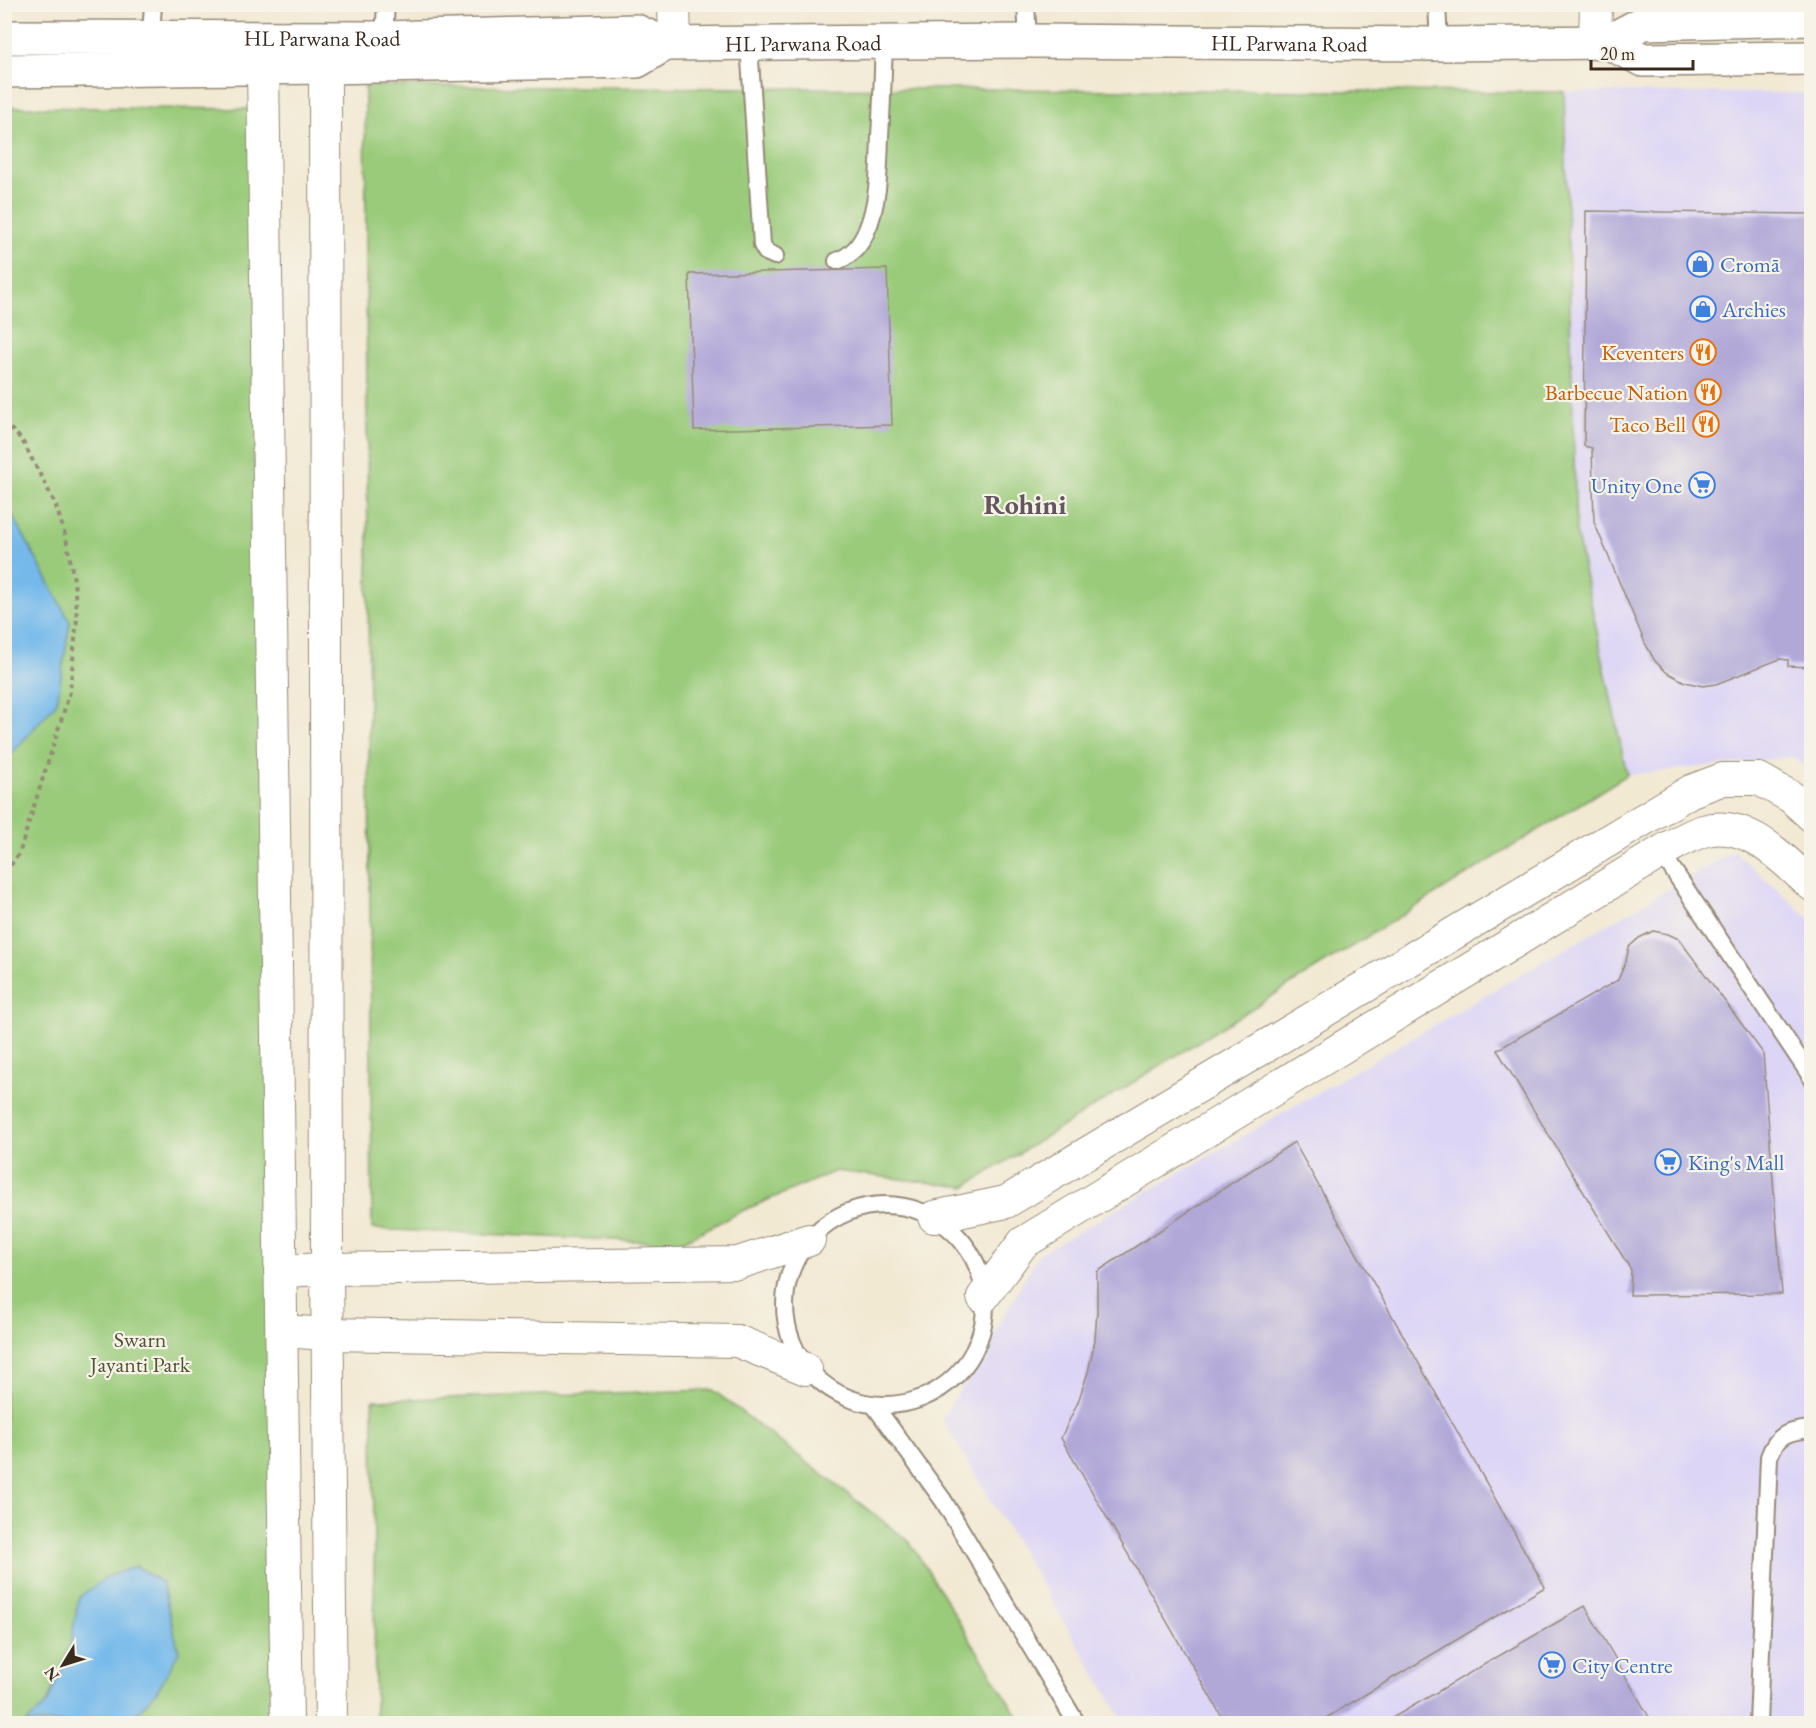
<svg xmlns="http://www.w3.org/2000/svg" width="1816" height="1728" viewBox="0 0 1816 1728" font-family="'EB Garamond',serif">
	<rect width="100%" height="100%" fill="#f7f3e8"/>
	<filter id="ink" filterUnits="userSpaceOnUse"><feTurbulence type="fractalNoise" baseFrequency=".0167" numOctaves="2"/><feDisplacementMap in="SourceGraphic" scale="12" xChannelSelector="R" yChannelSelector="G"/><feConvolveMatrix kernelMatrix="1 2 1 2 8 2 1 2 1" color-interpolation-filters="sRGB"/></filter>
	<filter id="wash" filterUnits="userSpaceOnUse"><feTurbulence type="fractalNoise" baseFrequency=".008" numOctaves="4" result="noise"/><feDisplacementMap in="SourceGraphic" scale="24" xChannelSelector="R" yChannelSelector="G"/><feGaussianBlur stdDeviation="1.35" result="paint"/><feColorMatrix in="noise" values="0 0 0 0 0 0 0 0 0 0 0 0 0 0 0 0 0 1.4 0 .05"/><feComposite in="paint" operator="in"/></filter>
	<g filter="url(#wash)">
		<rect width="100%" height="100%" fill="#f2e9d3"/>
		<g fill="#ddd5f6">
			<path d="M1564,92L1811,93V772L1793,757L1627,775L1576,532Z"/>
			<path d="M1734,851L1811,920V1723H1125L942,1419L981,1357L1038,1255Z"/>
		</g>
		<g fill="#9acb7a" stroke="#6a7a4c" stroke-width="1.5">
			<path d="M365,86L1564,92L1576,532L1627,775L965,1187L836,1171L742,1211L679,1243L372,1229Z"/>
			<path d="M5,107L270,109L276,1723L5,1724Z"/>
			<path d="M713,1390L910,1542L1022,1723H375L373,1400Z"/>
		</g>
		<g fill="#74b9eb" stroke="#587284" stroke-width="1.5">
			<path d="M5,505L13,516L70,622L57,702L9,757L5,759Z"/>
			<path d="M136,1566L162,1583L179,1652L157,1691L128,1723H26L47,1704L70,1646L79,1597L109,1576Z"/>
		</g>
		<g id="blocks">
			<g fill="#b1a8d8">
				<path d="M1586,211L1812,214V667L1788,666V660L1780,659L1716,684L1703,686L1685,682L1666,672L1655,661L1645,643L1594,522L1592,448L1584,446Z"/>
				<path d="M887,269L892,425L694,430L689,274Z"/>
				<path d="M1653,931L1668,934L1679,939L1763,1053L1782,1294L1630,1295L1631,1270L1497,1050L1618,980L1626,961L1629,947L1639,938Z"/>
				<path d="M1294,1142L1545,1587L1316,1724H1226L1061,1438L1078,1402L1088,1372L1095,1340L1097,1311V1272Z"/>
				<path d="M1585,1606L1653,1724H1382Z"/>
			</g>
		</g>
	</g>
	<g filter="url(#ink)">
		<use href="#blocks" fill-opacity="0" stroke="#968a78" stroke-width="1.5"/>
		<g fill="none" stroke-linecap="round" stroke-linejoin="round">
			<g stroke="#968a78" stroke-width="20">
				<g id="service">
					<path d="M1026,4L1028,41"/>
					<path d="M1437,4L1439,44"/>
					<path d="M151,36L153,4"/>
					<path d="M384,38L386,4"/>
					<path d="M749,44L762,245L766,252L775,256"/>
					<path d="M837,261C851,256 860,246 866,232C879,204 879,166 880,136C882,105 883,73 884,42"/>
					<path d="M1661,852L1812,1078"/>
					<circle cx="885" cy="1305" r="100"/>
					<path d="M874,1405L943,1500L1077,1724"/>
					<path d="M1758,1724L1769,1457C1777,1434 1788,1431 1812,1429"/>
				</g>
			</g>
			<g stroke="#968a78" stroke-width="34">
				<g id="minor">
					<path d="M674,4L675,44"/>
					<path d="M260,42L263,67L287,1724"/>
					<path d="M321,42L325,67L327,1269L331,1724"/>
					<path d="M1595,42L1596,4"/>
					<path d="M934,1217L1006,1202L1691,791L1723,779H1759L1791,797L1812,816"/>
					<path d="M280,1271L327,1269L738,1263L809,1240"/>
					<path d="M983,1297L1023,1243L1661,852C1674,845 1689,835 1703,831C1747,818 1782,859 1812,885"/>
					<path d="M282,1331L328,1334L737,1341L806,1369"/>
				</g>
			</g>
			<g stroke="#968a78" stroke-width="36">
				<g id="tertiary">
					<path id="s1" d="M4,37L384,38L636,31L665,44L1028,41L1439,44L1607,42L1643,60L1812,58"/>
					<path d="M1607,42L1643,23L1812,19"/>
					<path d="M4,71L325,67L637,61L665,44"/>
				</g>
			</g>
			<path stroke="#968a78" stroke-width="4" stroke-dasharray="4.5 4.5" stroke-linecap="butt" d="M4,422L22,440L55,503L66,538L74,580L77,618L70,692L19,854L4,874"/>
			<use href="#service" stroke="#fff" stroke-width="16"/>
			<use href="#minor" stroke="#fff" stroke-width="32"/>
			<use href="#tertiary" stroke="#fff" stroke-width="33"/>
		</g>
	</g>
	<defs>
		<g id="shop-ring" transform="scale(1.35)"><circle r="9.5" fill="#f7f3e8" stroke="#3f7fe0" stroke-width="1.5"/><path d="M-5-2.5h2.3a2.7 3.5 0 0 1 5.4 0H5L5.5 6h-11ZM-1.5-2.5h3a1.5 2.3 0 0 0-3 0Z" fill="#3f7fe0"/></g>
		<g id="restaurant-ring" transform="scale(1.35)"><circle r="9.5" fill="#f7f3e8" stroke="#e8710a" stroke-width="1.5"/><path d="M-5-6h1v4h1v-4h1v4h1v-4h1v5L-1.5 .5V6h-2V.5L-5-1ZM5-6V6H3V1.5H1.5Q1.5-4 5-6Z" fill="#e8710a"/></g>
		<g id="supermarket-ring" transform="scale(1.35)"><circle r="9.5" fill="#f7f3e8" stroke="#3f7fe0" stroke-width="1.5"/><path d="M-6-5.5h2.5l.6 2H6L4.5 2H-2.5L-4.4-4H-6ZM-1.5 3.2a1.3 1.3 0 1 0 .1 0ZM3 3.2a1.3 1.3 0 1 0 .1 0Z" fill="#3f7fe0"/></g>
	</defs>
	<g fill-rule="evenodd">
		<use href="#shop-ring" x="1700" y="264"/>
		<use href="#shop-ring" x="1703" y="309"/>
		<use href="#restaurant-ring" x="1703" y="352"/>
		<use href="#restaurant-ring" x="1708" y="392"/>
		<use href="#restaurant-ring" x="1706" y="424"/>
		<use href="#supermarket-ring" x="1702" y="485"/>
		<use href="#supermarket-ring" x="1668" y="1162"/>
		<use href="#supermarket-ring" x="1552" y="1665"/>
	</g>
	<g text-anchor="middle" stroke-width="4.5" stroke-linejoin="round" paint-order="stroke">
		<g font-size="22" fill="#3b2a1e" stroke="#f7f3e8">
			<text dy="8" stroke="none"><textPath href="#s1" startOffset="318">HL Parwana Road</textPath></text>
			<text dy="8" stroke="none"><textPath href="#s1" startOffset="802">HL Parwana Road</textPath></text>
			<text dy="8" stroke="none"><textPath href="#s1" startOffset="1288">HL Parwana Road</textPath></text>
		</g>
		<g font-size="22" fill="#366cbe" stroke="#f7f3e8" text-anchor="start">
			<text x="1720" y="272">Cromā</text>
			<text x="1722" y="317">Archies</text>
			<text x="1682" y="493" text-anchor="end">Unity One</text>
			<text x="1688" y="1170">King's Mall</text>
			<text x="1572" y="1673">City Centre</text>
		</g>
		<g font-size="22" fill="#c56008" stroke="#f7f3e8" text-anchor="end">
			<text x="1684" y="360">Keventers</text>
			<text x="1688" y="400">Barbecue Nation</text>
			<text x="1686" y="432">Taco Bell</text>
		</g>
		<g font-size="22" fill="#535235" stroke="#f7f3e8">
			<text x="140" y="1347">Swarn<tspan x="140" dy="25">Jayanti Park</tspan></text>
		</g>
		<g font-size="28" font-weight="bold" fill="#64565f" stroke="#f7f3e8">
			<text x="1025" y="514">Rohini</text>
		</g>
	</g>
	<rect width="1816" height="1728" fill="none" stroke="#f7f3e8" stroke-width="24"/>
	<g transform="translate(63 1665) rotate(232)" stroke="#f7f3e8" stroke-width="4.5" paint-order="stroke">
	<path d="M0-4.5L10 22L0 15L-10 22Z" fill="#3b2a1e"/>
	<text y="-9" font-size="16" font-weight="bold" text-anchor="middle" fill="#3b2a1e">N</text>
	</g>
	<path d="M1591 60v9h102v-9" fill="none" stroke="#3b2a1e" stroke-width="3"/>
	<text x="1600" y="60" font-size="18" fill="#3b2a1e" stroke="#f7f3e8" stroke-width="4.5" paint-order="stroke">20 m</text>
</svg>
